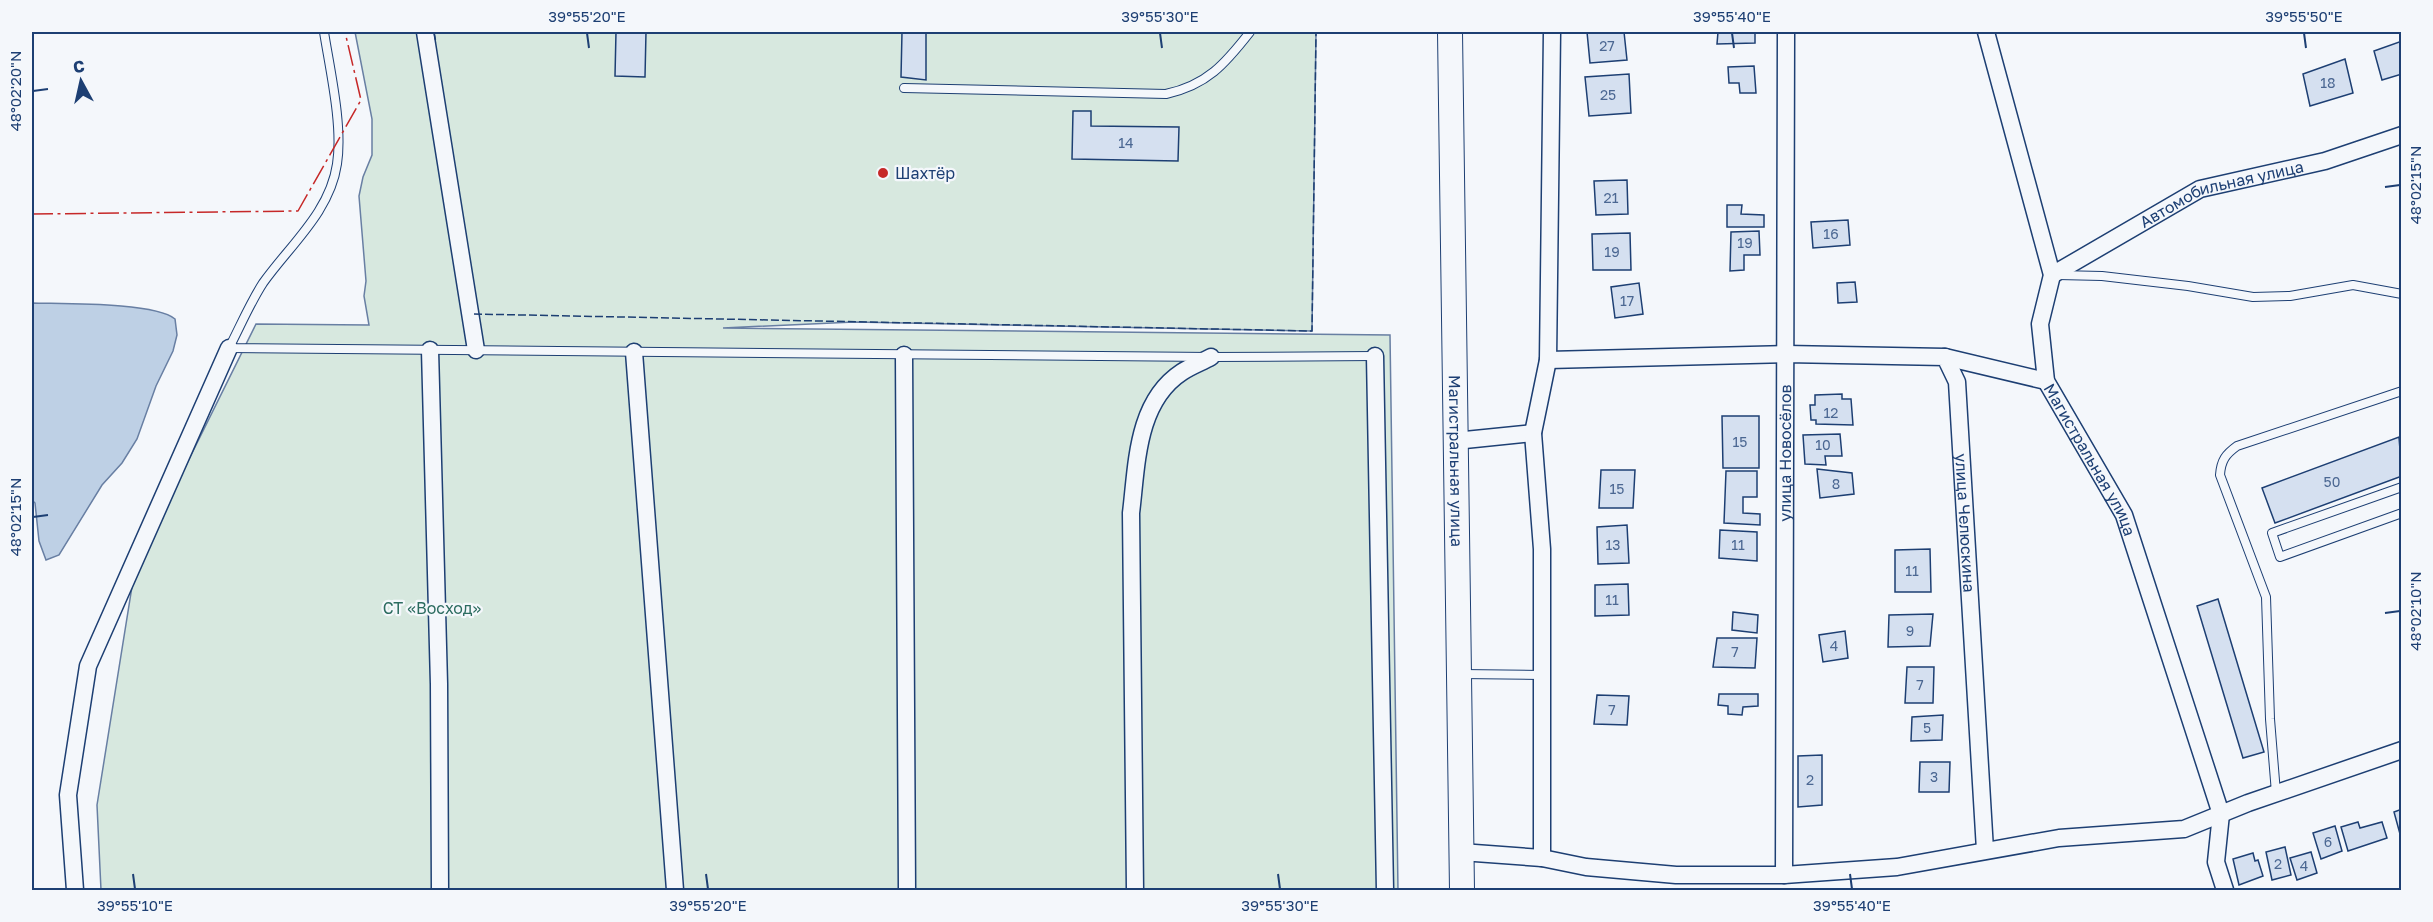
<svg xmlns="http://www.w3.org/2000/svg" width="2433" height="922" viewBox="0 0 2433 922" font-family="'Golos Text',sans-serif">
	<rect width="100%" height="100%" fill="#f4f7fb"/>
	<path fill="#d7e8df" stroke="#687fa3" stroke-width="1.5" d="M355,32H1316L1312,331L854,322L723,328L1390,335L1398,890H101L97,805L135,568L256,324L369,325L364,296L366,281L359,196L363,177L372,155V119Z"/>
	<path fill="#bed0e5" stroke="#687fa3" stroke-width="1.5" d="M32,303C61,304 155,302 175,319L177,335L173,351L156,386L137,439L122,463L102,485L59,555L46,560L39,541L35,503L32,500Z"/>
	<g fill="#d5e0f0" stroke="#1d3f73" stroke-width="1.5">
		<path d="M616,32H646L645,77L615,76Z"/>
		<path d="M902,32H926V80L901,77Z"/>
		<path d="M1587,32H1624L1627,60L1590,63Z"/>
		<path d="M1718,32H1755V43L1717,44Z"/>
		<path d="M2402,41V74L2382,80L2374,51Z"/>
		<path d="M2345,59L2353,93L2310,106L2303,74Z"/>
		<path d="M1754,66L1756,93H1740L1739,83H1729L1728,67Z"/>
		<path d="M1629,74L1631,113L1589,116L1585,77Z"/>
		<path d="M1073,111H1091V126L1179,127L1178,161L1072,159Z"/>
		<path d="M1627,180L1628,214L1596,215L1594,181Z"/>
		<path d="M1727,205H1742L1741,214L1764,215V227H1727Z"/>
		<path d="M1848,220L1850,245L1813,248L1811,222Z"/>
		<path d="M1759,231L1760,255H1744V270L1730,271L1731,232Z"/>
		<path d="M1630,233L1631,270H1593L1592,234Z"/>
		<path d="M1855,282L1857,302L1838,303L1837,283Z"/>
		<path d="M1639,283L1643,314L1615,318L1611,287Z"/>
		<path d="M1842,394V399H1851L1853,425L1816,424V420H1811L1810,405H1815V395Z"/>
		<path d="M1722,416H1759V468H1723Z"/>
		<path d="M1840,434L1842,456H1825L1826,465L1805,464L1803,435Z"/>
		<path d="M2399,437L2402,476L2275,523L2262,488Z"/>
		<path d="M1817,469L1852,473L1854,494L1820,498Z"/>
		<path d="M1601,470H1635L1633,508H1599Z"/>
		<path d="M1726,471H1757V497H1743V513L1760,514V525L1724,523Z"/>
		<path d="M1627,525L1629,563L1598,564L1597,527Z"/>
		<path d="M1720,530L1757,532V561L1719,558Z"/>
		<path d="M1930,549L1931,592H1895V550Z"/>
		<path d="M1628,584L1629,615L1595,616V585Z"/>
		<path d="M2218,599L2264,752L2243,758L2197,606Z"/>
		<path d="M1733,612L1758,615L1757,633L1732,630Z"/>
		<path d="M1933,614L1930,646L1888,647L1889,615Z"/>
		<path d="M1845,631L1848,658L1823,662L1819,635Z"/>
		<path d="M1717,638H1757L1755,668L1713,667Z"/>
		<path d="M1907,667H1934L1933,703H1905Z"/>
		<path d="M1719,694H1758V706L1743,707L1742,715L1728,714V706L1718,705Z"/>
		<path d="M1597,695L1629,696L1627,725L1594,724Z"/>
		<path d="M1943,715L1942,740L1911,741L1912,717Z"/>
		<path d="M1822,755V805L1798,807V756Z"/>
		<path d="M1920,762H1950L1949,792H1919Z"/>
		<path d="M2402,809V834H2400L2394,812Z"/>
		<path d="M2358,822L2360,828L2382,822L2387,838L2348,851L2341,827Z"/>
		<path d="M2335,826L2342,851L2321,859L2313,833Z"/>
		<path d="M2285,847L2291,875L2272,880L2266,852Z"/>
		<path d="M2311,852L2317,873L2297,880L2290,858Z"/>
		<path d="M2253,853L2255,861L2258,860L2263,876L2239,885L2233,859Z"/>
	</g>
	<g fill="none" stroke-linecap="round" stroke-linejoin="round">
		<g stroke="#1d3f73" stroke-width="10">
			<g id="service">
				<path d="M324,32C330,70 343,126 337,164C330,212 290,245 263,283C250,303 240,327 229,348L1211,357L1375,356"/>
				<path d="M904,88L1166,94C1207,85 1225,64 1250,32"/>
				<path d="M2058,275L2102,276L2188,286L2253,297L2290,296L2353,285L2402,294"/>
				<path d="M2402,487L2272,533L2280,557L2402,513"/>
				<path d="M1461,674L1541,675"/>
				<path d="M2276,793L2270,719L2266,597L2220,475C2221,460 2226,454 2237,446L2402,391"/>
			</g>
		</g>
		<g stroke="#1d3f73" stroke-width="19">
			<g id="minor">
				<path d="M425,32L476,350"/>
				<path id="s1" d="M1986,32L2052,275L2040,324L2046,381L2124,515L2221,814L2216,862L2225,890"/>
				<path id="s2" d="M2052,275L2200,189L2325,161L2402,135"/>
				<path d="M430,350L439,684L440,890"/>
				<path d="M634,352L675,890"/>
				<path d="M904,355L907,890"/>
				<path d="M1375,356L1385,890"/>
				<path d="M1945,357L2046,381"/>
				<path id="s3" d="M1548,360L1786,354L1945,357L1957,382L1985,850"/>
				<path d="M1455,441L1533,433"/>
				<path d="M1461,852L1542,858L1586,867L1676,875H1784L1897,867L2059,838L2184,829L2248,803L2402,750"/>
				<path d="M1542,858V549L1533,433L1548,360L1552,32"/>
				<path id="s4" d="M1784,875L1786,32"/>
				<path d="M75,890L68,795L88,666L229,348"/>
				<path d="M1135,890L1131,513C1137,465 1136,402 1182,372C1191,366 1202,362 1211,357"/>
			</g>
		</g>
		<g stroke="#1d3f73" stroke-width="26">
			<g id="secondary">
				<path id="s5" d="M1450,32L1462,890"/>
			</g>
		</g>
		<use href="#service" stroke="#f4f7fb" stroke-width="8"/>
		<use href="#minor" stroke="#f4f7fb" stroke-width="16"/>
		<use href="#secondary" stroke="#f4f7fb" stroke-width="24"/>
		<g stroke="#1d3f73" stroke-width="1.5" stroke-dasharray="8 3" stroke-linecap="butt">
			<path d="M434,32L436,43"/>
			<path d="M474,314L1312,331L1316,32"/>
		</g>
		<path stroke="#c62828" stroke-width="1.5" stroke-dasharray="21 4.5 3 4.5" stroke-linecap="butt" d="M32,214L298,211L361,100L345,32"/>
	</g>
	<path fill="none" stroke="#1d3f73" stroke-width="2" d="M587,33L589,48M1160,33L1162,48M1732,33L1734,48M2304,33L2306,48M33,91L48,89M2385,187L2400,185M33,517L48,515M2385,613L2400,611M133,874L135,889M706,874L708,889M1278,874L1280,889M1850,874L1852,889"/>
	<circle fill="#c62828" stroke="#f4f7fb" stroke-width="2" cx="883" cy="173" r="6"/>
	<g text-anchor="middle" stroke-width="4.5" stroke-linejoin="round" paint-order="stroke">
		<g font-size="14" fill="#4b6792">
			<text x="1607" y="51">27</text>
			<text x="2328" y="88">18</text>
			<text x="1608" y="100">25</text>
			<text x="1126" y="148">14</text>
			<text x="1611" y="203">21</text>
			<text x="1831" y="239">16</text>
			<text x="1745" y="248">19</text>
			<text x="1612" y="257">19</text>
			<text x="1627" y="306">17</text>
			<text x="1831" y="418">12</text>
			<text x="1740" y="447">15</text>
			<text x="1823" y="450">10</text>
			<text x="2332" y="487">50</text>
			<text x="1836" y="489">8</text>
			<text x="1617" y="494">15</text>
			<text x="1613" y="550">13</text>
			<text x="1738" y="550">11</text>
			<text x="1912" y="576">11</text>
			<text x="1612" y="605">11</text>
			<text x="1910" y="636">9</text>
			<text x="1834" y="651">4</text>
			<text x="1735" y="657">7</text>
			<text x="1920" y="690">7</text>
			<text x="1612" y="715">7</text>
			<text x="1927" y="733">5</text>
			<text x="1934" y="782">3</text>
			<text x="1810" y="785">2</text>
			<text x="2328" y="847">6</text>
			<text x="2278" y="869">2</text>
			<text x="2304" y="871">4</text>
		</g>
		<g font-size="16" fill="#1d3f73" stroke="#f4f7fb" text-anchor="start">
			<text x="895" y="179">Шахтёр</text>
		</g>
		<g font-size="16" fill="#1d3f73" stroke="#f4f7fb">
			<text dy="6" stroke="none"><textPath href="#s2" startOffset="190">Автомобильная улица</textPath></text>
			<text dy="6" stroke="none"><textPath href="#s4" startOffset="422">улица Новосёлов</textPath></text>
			<text dy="6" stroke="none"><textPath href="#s5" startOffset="429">Магистральная улица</textPath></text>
			<text dy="6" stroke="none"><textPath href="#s1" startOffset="450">Магистральная улица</textPath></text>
			<text dy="6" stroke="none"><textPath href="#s3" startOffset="566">улица Челюскина</textPath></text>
		</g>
		<g font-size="16" fill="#2c6c60" stroke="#f4f7fb">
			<text x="432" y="614">СТ «Восход»</text>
		</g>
	</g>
	<rect width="2433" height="922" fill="none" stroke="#f4f7fb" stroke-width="66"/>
	<g transform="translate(81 81) rotate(352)" stroke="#f4f7fb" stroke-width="4.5" paint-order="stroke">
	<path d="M0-4.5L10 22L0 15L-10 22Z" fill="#1d3f73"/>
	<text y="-9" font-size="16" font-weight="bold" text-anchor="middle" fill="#1d3f73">С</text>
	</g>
	<rect x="33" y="33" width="2367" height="856" fill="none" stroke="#1d3f73" stroke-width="2"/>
	<g font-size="15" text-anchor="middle" fill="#1d3f73">
		<text x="587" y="22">39°55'20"E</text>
		<text x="1160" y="22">39°55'30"E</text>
		<text x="1732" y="22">39°55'40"E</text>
		<text x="2304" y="22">39°55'50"E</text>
		<text transform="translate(16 91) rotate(-90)" y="5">48°02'20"N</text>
		<text transform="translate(2416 185) rotate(-90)" y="5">48°02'15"N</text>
		<text transform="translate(16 517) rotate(-90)" y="5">48°02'15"N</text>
		<text transform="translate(2416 611) rotate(-90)" y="5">48°02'10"N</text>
		<text x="135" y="911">39°55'10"E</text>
		<text x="708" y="911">39°55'20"E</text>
		<text x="1280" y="911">39°55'30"E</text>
		<text x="1852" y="911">39°55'40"E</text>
	</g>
</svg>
